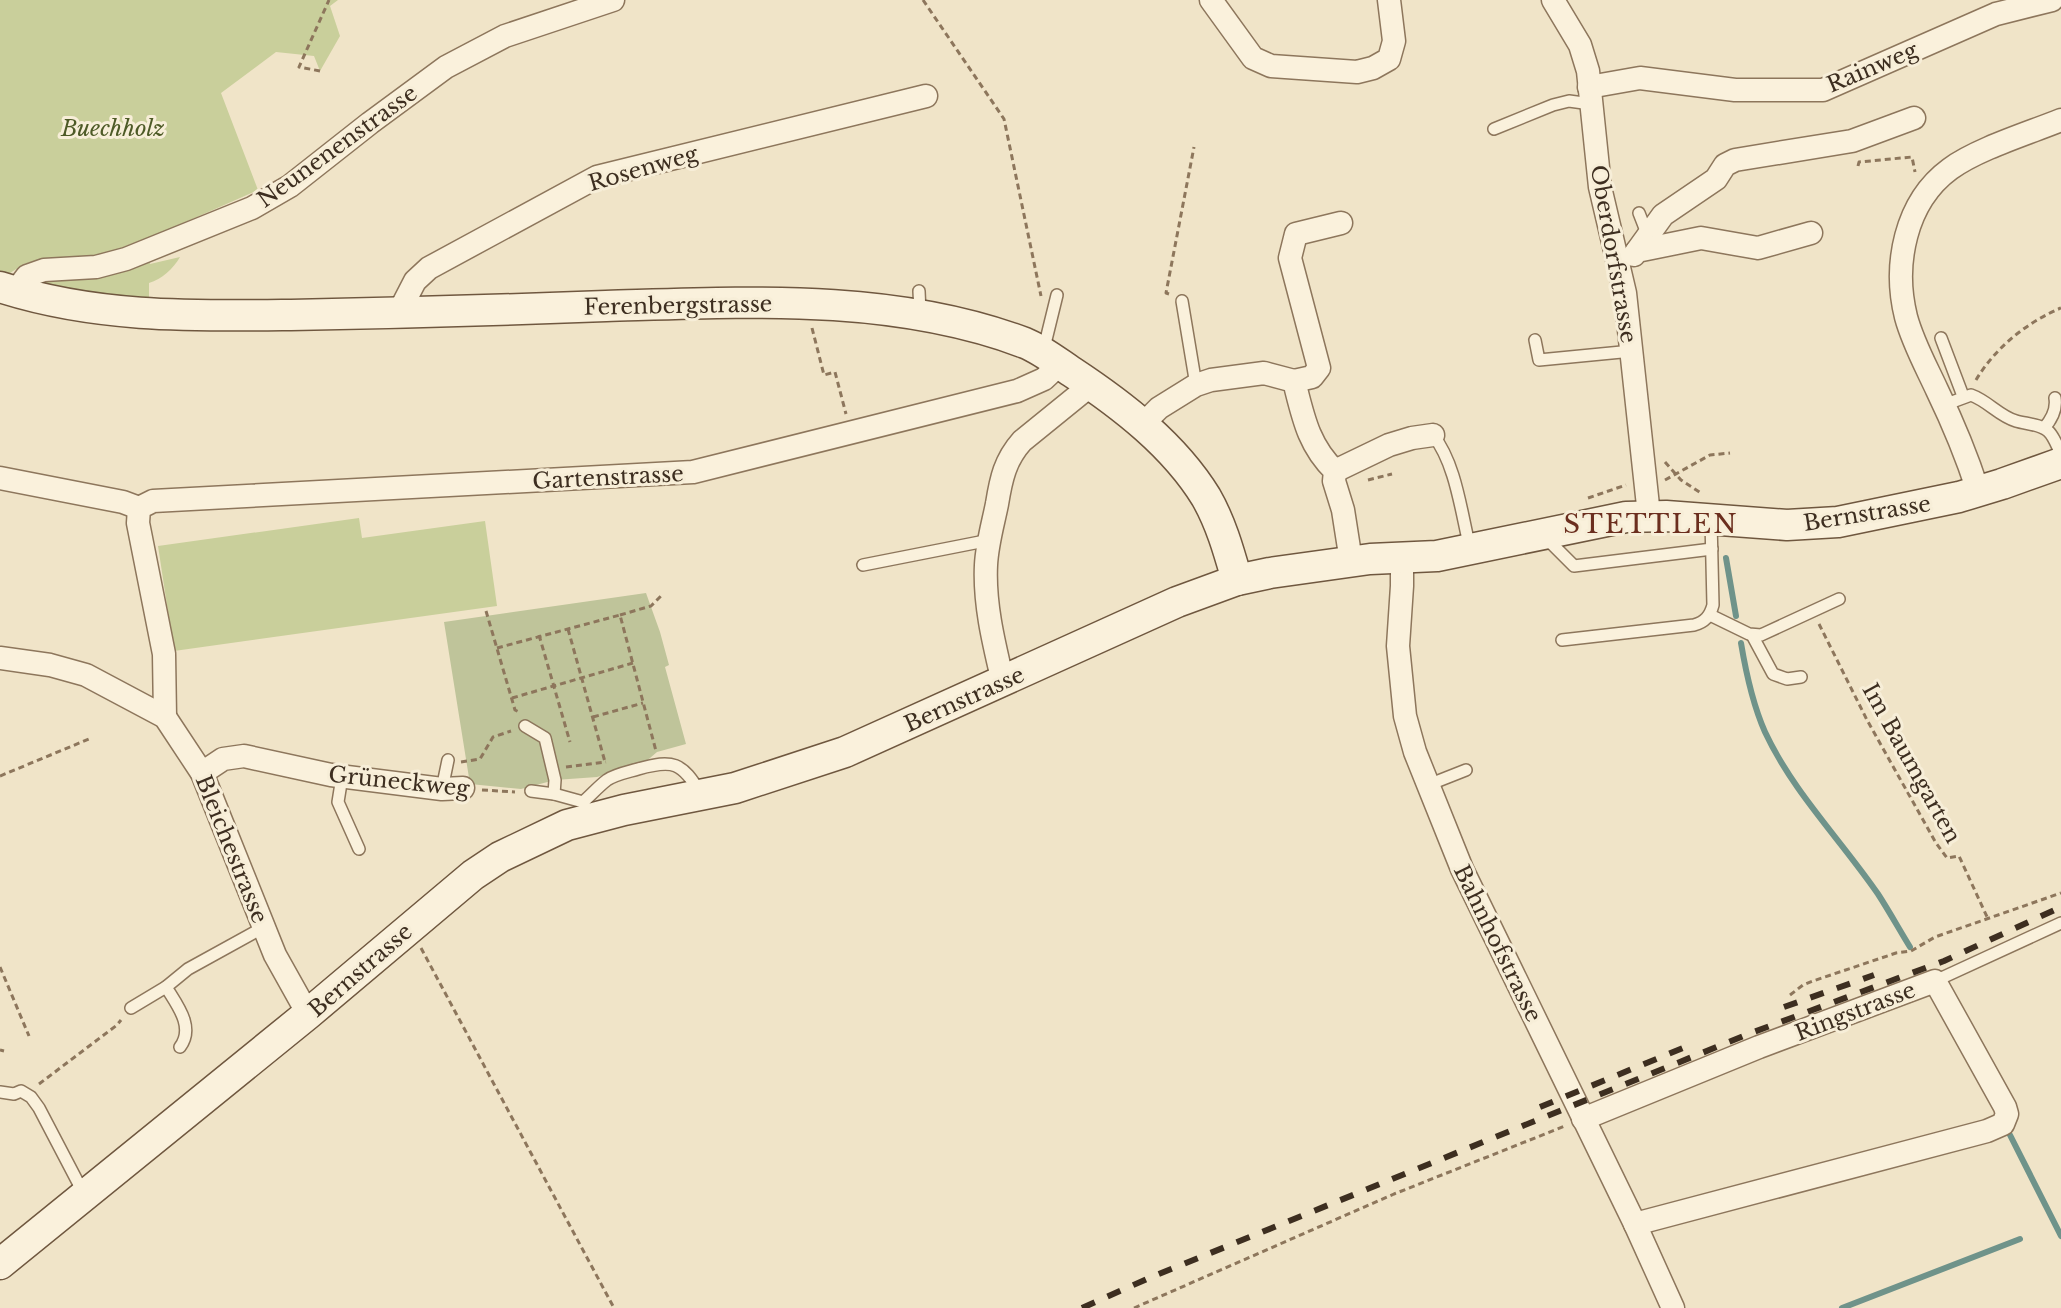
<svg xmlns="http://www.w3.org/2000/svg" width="2061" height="1308" viewBox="0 0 2061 1308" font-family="'Libre Baskerville',serif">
	<rect width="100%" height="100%" fill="#f0e4c8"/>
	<g fill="#c9cf9b">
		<path d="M0,0H338L330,6L340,36L320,71L314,56L276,52L221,93L258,190L165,231L92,259L43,258L24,264L7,275L0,272Z"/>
		<path d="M180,257C173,269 162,279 149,283V300L80,293L33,284L37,280L150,260V264Z"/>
		<path d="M359,518L362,538L485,521L497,606L174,651L158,546Z"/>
	</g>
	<path fill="#bfc49a" d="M646,593L660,632L669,665L665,667L686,744L657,752L643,764L597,777L555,780L521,789L470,784L444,622Z"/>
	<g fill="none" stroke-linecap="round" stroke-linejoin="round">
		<g stroke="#6f938a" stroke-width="6">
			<path d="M1726,558L1736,616"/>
			<path d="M1741,643C1746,673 1753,705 1765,732C1793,792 1841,840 1878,894C1889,911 1899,929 1910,947"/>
			<path d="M2010,1135L2061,1236"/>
			<path d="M1842,1308L2020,1239"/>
		</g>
		<g stroke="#8d765c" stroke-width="14">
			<g id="lane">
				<path d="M1494,129L1553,105L1569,101L1591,104"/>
				<path d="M1639,213L1648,236"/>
				<path d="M919,291L920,312"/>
				<path d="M1182,301L1196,385"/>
				<path d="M1941,338L1963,396"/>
				<path d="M1535,340L1539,360L1632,351"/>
				<path d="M1043,352L1057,295"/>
				<path d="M1944,405L1971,395C1988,401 1999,416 2016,421C2026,424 2040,424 2048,431C2054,436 2057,446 2061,454"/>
				<path d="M2044,428C2052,419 2057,410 2055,398"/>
				<path d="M1433,435C1456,464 1461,512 1470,548"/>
				<path d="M1545,537L1574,566L1712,549"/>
				<path d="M863,565L990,540"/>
				<path d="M1710,615L1749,634L1761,635L1839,599"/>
				<path d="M1752,635L1773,674L1787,679L1801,677"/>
				<path d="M1562,640L1694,625C1705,622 1710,616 1713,605L1711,521"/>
				<path d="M525,726L545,738L555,780L554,794"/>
				<path d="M342,777L338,802L359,849"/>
				<path d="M1428,785L1466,770"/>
				<path d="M442,789L448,760"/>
				<path d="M531,791L554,794L583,802L585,807"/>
				<path d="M583,802C591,795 599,786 607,780C616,774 628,772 638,769C673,759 682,762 701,794"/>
				<path d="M1935,981L2061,923"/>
				<path d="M166,987C177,1005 195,1027 180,1047"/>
				<path d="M131,1008L166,987L188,969L264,927"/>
				<path d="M0,1092L14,1094L21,1091L31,1097L39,1108L84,1194"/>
			</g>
		</g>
		<g stroke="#8d765c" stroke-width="25">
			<g id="street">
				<path d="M1211,0L1253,58L1271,66L1357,72L1373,68L1389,59L1394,41L1389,0"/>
				<path d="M1553,0L1580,45L1588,71L1600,187L1625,293L1649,515"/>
				<path d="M1589,87L1640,78L1735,90H1823L1996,14L2052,0"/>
				<path d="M1637,251L1663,215L1716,179L1725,165L1735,160L1852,141L1914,118"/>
				<path d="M1634,255L1637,251L1701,238L1758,248L1811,233"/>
				<path d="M15,292L27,276L44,270L96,267L126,259L252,208L290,186L370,123L446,67L505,36L613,0"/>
				<path d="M399,312L415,281L429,268L597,177L926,96"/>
				<path d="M1294,381L1312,377L1319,368L1290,258L1296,234L1341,223"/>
				<path d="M1142,425L1159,408L1196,385L1211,380L1264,373L1294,381C1303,416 1308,445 1335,471L1334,481L1343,510L1351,561"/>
				<path d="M1335,471L1389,445L1412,438L1433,435"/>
				<path d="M0,478L123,502L139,508"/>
				<path d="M1978,491C1967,457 1953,423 1937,390C1926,366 1913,343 1906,317C1893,265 1905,202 1950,169C1977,149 2029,133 2061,120"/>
				<path d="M1402,557V586L1398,646L1405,716L1415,752L1462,869L1635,1224L1673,1308"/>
				<path d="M0,658L50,665L86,675L165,717L202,773L275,955L308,1014"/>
				<path d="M1003,682C994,644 984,604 986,565C987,544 993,524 997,504C1001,479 1005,460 1022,441L1091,385"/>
				<path d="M165,717L164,654L138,523L139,508L153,501L693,472L1017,391L1044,379L1060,364"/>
				<path d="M202,773L223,759L244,756L331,775L442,789L463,788"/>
				<path d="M1583,1119L1759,1047L1935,981L2005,1107L2007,1114L2003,1124L1987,1131L1635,1224"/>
			</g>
		</g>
		<g stroke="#6f573f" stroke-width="33">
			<g id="secondary">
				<path d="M0,287C96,318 192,316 291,315C396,313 501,310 606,306C745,302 893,293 1025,343C1042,350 1057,362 1072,372C1122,405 1174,445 1206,497C1221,523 1229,552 1237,580"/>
				<path d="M0,1264L308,1014L473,875L500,857L567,825L624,810L735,788L845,752L1177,602L1237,580L1270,573L1370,559L1437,556L1626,517L1666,516L1787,525L1838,522L1959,497L2002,484L2061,463"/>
			</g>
		</g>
		<g stroke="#8d765c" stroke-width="3" stroke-dasharray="6 4" stroke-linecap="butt">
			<path d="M923,0L1004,119L1041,296"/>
			<path d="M320,71L299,67L329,0"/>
			<path d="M1858,166L1859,162L1912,157L1915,172"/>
			<path d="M1169,294L1166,293L1194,147"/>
			<path d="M812,328L824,375L835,372L846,414"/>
			<path d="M1976,380C1995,348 2027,322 2061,308"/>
			<path d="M1665,462L1681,480L1701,493"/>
			<path d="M1368,480L1392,474"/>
			<path d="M1665,480L1710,455L1730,453"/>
			<path d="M1588,498L1626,485"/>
			<path d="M486,611L515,710L519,712"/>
			<path d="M620,615L651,606L662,595"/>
			<path d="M1819,624L1867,720L1936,843L1947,858L1959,856L1988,919"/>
			<path d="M568,629L605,762"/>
			<path d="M539,635L570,742"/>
			<path d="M497,648L620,615L656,751"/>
			<path d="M512,698L633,663"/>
			<path d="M593,717L643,703"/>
			<path d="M461,762L480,759L493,737L511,731"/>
			<path d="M566,767L606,762"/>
			<path d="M0,776L89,739"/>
			<path d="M482,790L515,792"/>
			<path d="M421,948L614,1308"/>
			<path d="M0,967L29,1036"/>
			<path d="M1790,995L1803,985L1813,981L1896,953L1911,951L1935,937L2061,893"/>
			<path d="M0,1050L4,1051"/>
			<path d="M39,1084L117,1025L121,1020"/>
			<path d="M1134,1308L1394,1194L1565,1126"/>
		</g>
		<use href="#lane" stroke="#faf1dc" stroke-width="11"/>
		<use href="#street" stroke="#faf1dc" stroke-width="22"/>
		<use href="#secondary" stroke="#faf1dc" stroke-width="30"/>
		<g stroke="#3d2e20" stroke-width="6" stroke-dasharray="14 14" stroke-linecap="butt">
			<path d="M1784,1007L1874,975"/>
			<path d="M1540,1107L1695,1043"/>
			<path d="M1082,1308L1149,1278L1751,1033L1944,961L2061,907"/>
		</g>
	</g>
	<g text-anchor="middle" stroke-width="6" stroke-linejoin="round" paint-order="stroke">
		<g font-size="22" fill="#3d2e20" stroke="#f7eed8">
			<text transform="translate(1872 67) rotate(-23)" y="8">Rainweg</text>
			<text transform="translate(337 146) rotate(-36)" y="8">Neunenenstrasse</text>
			<text transform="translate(643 168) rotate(-16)" y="8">Rosenweg</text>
			<text transform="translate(1614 254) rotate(80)" y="8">Oberdorfstrasse</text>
			<text transform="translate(678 305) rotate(-1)" y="8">Ferenbergstrasse</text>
			<text transform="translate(608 477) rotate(-3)" y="8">Gartenstrasse</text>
			<text transform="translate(1867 513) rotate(-9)" y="8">Bernstrasse</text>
			<text transform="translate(964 699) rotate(-24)" y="8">Bernstrasse</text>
			<text transform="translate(1912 763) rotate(61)" y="8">Im Baumgarten</text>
			<text transform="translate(399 781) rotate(6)" y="8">Grüneckweg</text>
			<text transform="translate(232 849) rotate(68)" y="8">Bleichestrasse</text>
			<text transform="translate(1498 943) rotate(64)" y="8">Bahnhofstrasse</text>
			<text transform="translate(360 970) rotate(-41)" y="8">Bernstrasse</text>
			<text transform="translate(1855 1011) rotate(-21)" y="8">Ringstrasse</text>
		</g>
		<g font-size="22" font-style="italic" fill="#4d5a26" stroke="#f7eed8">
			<text x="113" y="136">Buechholz</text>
		</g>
		<g font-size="26" letter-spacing="2" fill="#6b2e1e" stroke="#f7eed8">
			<text x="1651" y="533">STETTLEN</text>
		</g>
	</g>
</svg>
